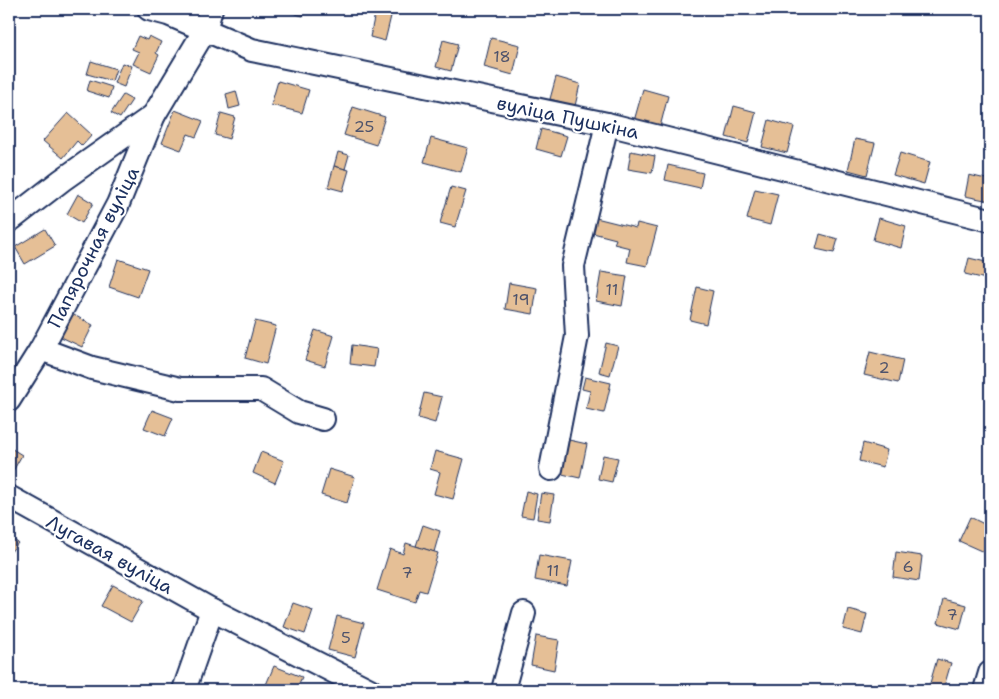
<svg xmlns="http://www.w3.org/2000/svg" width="999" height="699" viewBox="0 0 999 699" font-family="'Shantell Sans',sans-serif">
	<rect width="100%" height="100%" fill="#fff"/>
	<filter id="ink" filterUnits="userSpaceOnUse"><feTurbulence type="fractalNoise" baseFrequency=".02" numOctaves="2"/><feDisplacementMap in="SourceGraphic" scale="10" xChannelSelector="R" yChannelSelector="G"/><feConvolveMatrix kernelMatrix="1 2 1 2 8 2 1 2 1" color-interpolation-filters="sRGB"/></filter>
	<g filter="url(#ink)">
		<g fill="#e5bf96" stroke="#1b2f5e">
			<path d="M281,9H306L303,16L281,10Z"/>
			<path d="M376,9L392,12L385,41L370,37Z"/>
			<path d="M138,36L147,40L149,36L161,42L156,53L159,55L151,72L133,64L139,52L132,49Z"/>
			<path d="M491,38L520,45L513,75L484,67Z"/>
			<path d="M443,40L458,44L451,71L436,67Z"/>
			<path d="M91,61L116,69L112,81L87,74Z"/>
			<path d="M122,63L132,66L124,87L114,83Z"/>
			<path d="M556,77L580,84L575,106L550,99Z"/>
			<path d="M90,80L112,87L109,98L87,91Z"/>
			<path d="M278,81L309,90L302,113L271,105Z"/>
			<path d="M643,89L668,96L660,127L634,121Z"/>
			<path d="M236,91L240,106L229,109L226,94Z"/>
			<path d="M123,95L132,100L120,118L111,113Z"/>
			<path d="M734,106L756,112L748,143L726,137Z"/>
			<path d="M353,107L385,117L376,145L344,135Z"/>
			<path d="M175,110L203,121L196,137L188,134L181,150L162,143Z"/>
			<path d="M68,113L92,135L82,146L77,141L63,158L43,141Z"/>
			<path d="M221,113L235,117L229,139L215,135Z"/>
			<path d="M769,120L794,127L787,153L762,147Z"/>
			<path d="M541,129L567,136L561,156L536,149Z"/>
			<path d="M431,138L468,148L461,172L424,162Z"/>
			<path d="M855,139L875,143L867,175L848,170Z"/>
			<path d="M631,151L655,156L652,173L628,169Z"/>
			<path d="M338,152L349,155L345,169L334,166Z"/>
			<path d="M900,153L930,162L924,184L893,175Z"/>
			<path d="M668,165L703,173L700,188L665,180Z"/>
			<path d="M334,166L349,170L343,191L328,187Z"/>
			<path d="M969,175L990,180V201L965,196Z"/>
			<path d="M451,187L466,191L455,227L440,223Z"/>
			<path d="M755,189L778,194L770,225L747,219Z"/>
			<path d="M78,194L93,203L82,223L67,214Z"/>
			<path d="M596,218L636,228L637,223L657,228L647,266L627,262L630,248L614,244L616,239L593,233Z"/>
			<path d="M879,218L906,226L901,248L873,240Z"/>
			<path d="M45,229L55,246L25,264L15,247Z"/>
			<path d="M820,234L838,239L834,253L816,249Z"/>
			<path d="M969,258L990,263V280L965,274Z"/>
			<path d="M118,259L148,269L138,297L109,287Z"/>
			<path d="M601,272L627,276L622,306L596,301Z"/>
			<path d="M509,283L537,288L533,314L505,309Z"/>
			<path d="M697,287L713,291L706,324L690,320Z"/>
			<path d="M70,313L93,325L82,347L59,336Z"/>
			<path d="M255,321L276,326L266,364L245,358Z"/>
			<path d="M315,330L334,336L325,366L305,360Z"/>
			<path d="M606,343L618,346L610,375L599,372Z"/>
			<path d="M352,345L377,349L374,367L350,364Z"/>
			<path d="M870,352L903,360L898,383L864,375Z"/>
			<path d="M585,377L611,383L604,413L586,409L590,391L582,389Z"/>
			<path d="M424,393L442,397L435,423L418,418Z"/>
			<path d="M152,410L173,418L165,436L144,428Z"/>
			<path d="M569,440L587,444L580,478L562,474Z"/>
			<path d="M863,443L887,450L883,467L859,461Z"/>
			<path d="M9,447L22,455L9,478Z"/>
			<path d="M435,451L464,459L453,499L434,494L440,472L430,469Z"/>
			<path d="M261,452L284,461L275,483L253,473Z"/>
			<path d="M603,455L618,458L612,482L598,479Z"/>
			<path d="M329,469L355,477L347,503L321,495Z"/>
			<path d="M526,491L537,494L533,518L521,516Z"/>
			<path d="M541,493L554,495L550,521L537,519Z"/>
			<path d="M970,517L990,527V549L988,554L959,541Z"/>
			<path d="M423,525L440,531L434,552L416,546Z"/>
			<path d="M9,536L18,543L9,554Z"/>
			<path d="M406,543L438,553L426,592L419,590L415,602L377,590L390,549L403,554Z"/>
			<path d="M896,552L922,556L919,581L893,577Z"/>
			<path d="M539,555L572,561L567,586L535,580Z"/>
			<path d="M113,585L143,601L131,622L101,606Z"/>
			<path d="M944,599L966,605L960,629L938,623Z"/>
			<path d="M293,603L313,610L305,634L284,627Z"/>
			<path d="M848,609L867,614L862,634L843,629Z"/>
			<path d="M337,616L364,623L355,657L328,650Z"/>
			<path d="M536,636L559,640L554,670L531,665Z"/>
			<path d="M937,659L951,663L943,690H928Z"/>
			<path d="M274,666L302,677L296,690H273L265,687Z"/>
		</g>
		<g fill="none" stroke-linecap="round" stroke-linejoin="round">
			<g stroke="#1b2f5e" stroke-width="26">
				<g id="minor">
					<path d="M149,9L168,14L252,50L607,124L990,220"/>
					<path d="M9,221L62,180L154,115"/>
					<path d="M41,349L92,368L180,389H261L299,412L323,419"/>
					<path d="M9,400L41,349L118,204L154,115L205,30L211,9"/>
					<path d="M551,469L577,336L573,266L607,124"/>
					<path d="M9,497L212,610L370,690"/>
					<path d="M184,690L212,610"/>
					<path d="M503,690L524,613"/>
					<path d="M985,690L990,673"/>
				</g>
			</g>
			<use href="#minor" stroke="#fff" stroke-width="22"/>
		</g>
	</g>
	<g text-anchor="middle" stroke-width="4" stroke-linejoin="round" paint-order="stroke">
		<g font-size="16" fill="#4e536c">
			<text x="502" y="62">18</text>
			<text x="364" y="132">25</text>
			<text x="612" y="295">11</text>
			<text x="521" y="305">19</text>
			<text x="884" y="373">2</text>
			<text x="908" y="572">6</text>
			<text x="553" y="576">11</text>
			<text x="407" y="578">7</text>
			<text x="952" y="620">7</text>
			<text x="346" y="643">5</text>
		</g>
		<g font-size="19" fill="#1b2f5e" stroke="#fff">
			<text transform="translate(568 117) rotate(12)" y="7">вуліца Пушкіна</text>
			<text transform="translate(93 247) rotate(-63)" y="7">Папярочная вуліца</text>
			<text transform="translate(110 554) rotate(29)" y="7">Лугавая вуліца</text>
		</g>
	</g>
	<rect width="999" height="699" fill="none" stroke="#fff" stroke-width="30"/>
	<rect x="15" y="15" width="969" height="669" fill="none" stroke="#1b2f5e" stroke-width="2" filter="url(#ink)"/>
</svg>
